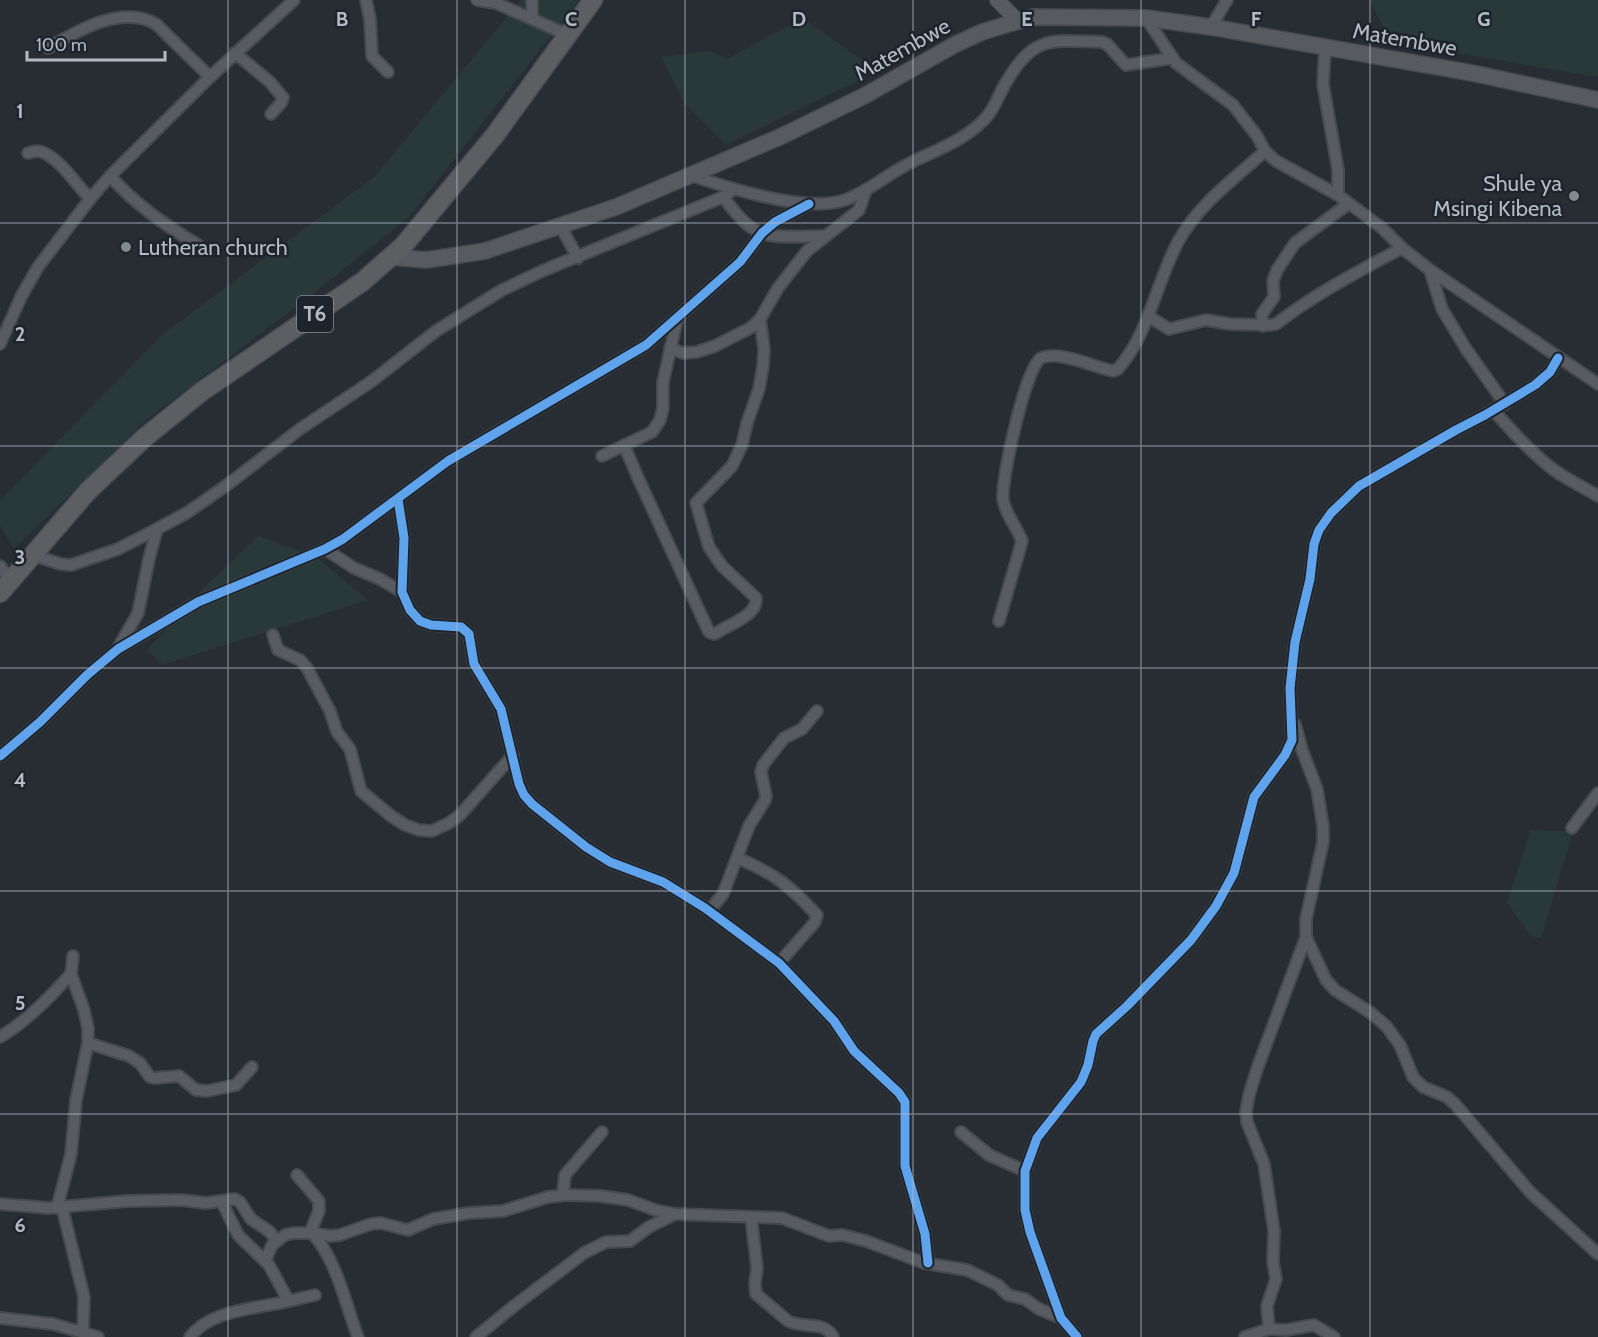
<svg xmlns="http://www.w3.org/2000/svg" width="1598" height="1337" viewBox="0 0 1598 1337" font-family="Cabin,sans-serif">
	<rect width="100%" height="100%" fill="#282d33"/>
	<g fill="#293939">
		<path d="M521,0H579L408,218L305,300L147,419L14,549L0,526V500L163,334L374,177Z"/>
		<path d="M1369,0H1598V77L1392,42Z"/>
		<path d="M803,18L878,71L726,145L685,104L661,57L709,51L727,59Z"/>
		<path d="M258,536L315,556L368,600L162,665L147,650L206,586Z"/>
		<path d="M1531,830L1573,831L1541,938L1531,936L1507,903Z"/>
	</g>
	<g fill="none" stroke-linecap="round" stroke-linejoin="round">
		<g stroke="#46494e" stroke-width="14">
			<g id="minor">
				<path d="M366,0L370,19L372,56L388,72"/>
				<path d="M477,0L496,3L568,35"/>
				<path d="M1146,18L1176,63L1233,105L1257,136L1265,151L1276,161L1338,195L1382,228L1402,248L1430,270L1598,384"/>
				<path d="M532,19V0"/>
				<path d="M1211,27L1227,0"/>
				<path d="M1325,47L1323,84L1338,170V195"/>
				<path d="M48,48C77,31 122,4 156,24L210,77"/>
				<path d="M235,53L270,82L283,98L281,103L271,114"/>
				<path d="M28,153C32,152 37,150 42,152C59,158 78,186 90,199"/>
				<path d="M690,175C728,188 807,213 845,200C869,191 889,173 912,162C939,149 970,138 989,114C995,106 999,95 1004,86C1033,35 1049,40 1102,42L1107,44L1126,65L1173,58"/>
				<path d="M110,176C136,205 165,225 198,245"/>
				<path d="M723,197C733,210 745,226 761,233C777,239 806,236 823,236"/>
				<path d="M561,227L578,258"/>
				<path d="M1430,270L1442,309L1466,349L1505,404"/>
				<path d="M1148,316L1169,329L1206,320L1230,324L1271,325L1276,324C1315,294 1359,271 1402,248"/>
				<path d="M1263,326L1262,314L1274,297L1273,281L1277,270L1295,243L1348,204"/>
				<path d="M0,344L22,295L38,267L90,199L110,176L210,77L294,0"/>
				<path d="M670,348L683,353L697,352L715,346L752,327L760,319L778,288L807,251L859,210L866,190"/>
				<path d="M1493,410C1511,430 1529,450 1550,467C1565,479 1582,486 1598,496"/>
				<path d="M624,445L639,480L709,632L714,634L718,632C730,624 758,615 756,598L722,566L709,547L696,503L732,466L742,445L747,423L759,389L763,366L764,349L760,319"/>
				<path d="M602,456L652,432L660,420L663,408V382L677,320"/>
				<path d="M398,499L404,538L402,592L410,610L420,621L431,625L461,627L469,634L474,664L501,709L519,784L524,795L532,804L586,847L610,862L663,882L705,908L779,963L834,1021L854,1051L899,1093L905,1102V1166L925,1234L928,1263"/>
				<path d="M325,549L354,568L380,579L402,592"/>
				<path d="M32,555L61,564L71,565L118,549L157,529L188,512L227,485L300,429L372,381L436,331L502,290L542,271L723,197L733,190"/>
				<path d="M0,566L11,582"/>
				<path d="M999,621L1022,541C1017,527 1005,514 1003,499C1001,480 1026,365 1041,358C1059,350 1094,367 1113,371L1118,369C1150,332 1156,282 1179,240C1200,203 1234,179 1265,151"/>
				<path d="M273,635L278,650L300,660L307,668L330,711L337,732L350,749L361,791L391,816L405,825L419,830L432,831L449,823L460,815L513,755"/>
				<path d="M118,648L138,613L149,559L157,529"/>
				<path d="M1295,724L1302,750L1317,789L1323,826V842L1306,919V937L1326,980L1335,990L1371,1013L1387,1027L1400,1045L1413,1077L1423,1087L1447,1097L1455,1104L1530,1192L1598,1254"/>
				<path d="M0,756L40,722L87,675L118,649L198,602L325,549L343,539L448,461L646,345L740,262L762,233L775,222L809,204"/>
				<path d="M1572,828L1598,793"/>
				<path d="M737,858C774,873 790,886 817,915L815,922L779,963"/>
				<path d="M709,911L723,894L749,826L765,800L766,796L761,772L763,765L784,738L802,729L817,711"/>
				<path d="M0,1037C27,1021 50,997 71,974"/>
				<path d="M88,1043L129,1056L140,1063L150,1077L154,1078L179,1076L196,1090L207,1091L236,1085L252,1067"/>
				<path d="M961,1132L989,1155L1025,1171"/>
				<path d="M297,1175L319,1201V1211L310,1233"/>
				<path d="M563,1195L565,1175L602,1132"/>
				<path d="M222,1202L238,1235L269,1265L288,1300"/>
				<path d="M0,1204L49,1208L127,1201L182,1200L206,1203L235,1199L240,1202L251,1219L270,1232L277,1241"/>
				<path d="M62,1207L84,1297L83,1331"/>
				<path d="M57,1208L71,1154L76,1100L88,1043V1028L84,1010L71,974L73,956"/>
				<path d="M751,1217L757,1268L755,1284L756,1294L788,1321C802,1329 825,1320 833,1337"/>
				<path d="M312,1233C337,1260 345,1303 358,1337"/>
				<path d="M265,1261L272,1245L285,1235L293,1233H311L330,1236L340,1235L371,1224L381,1223L408,1230L433,1219L469,1213L503,1211L548,1197L567,1195L600,1196L628,1200L655,1210L675,1214L782,1218L829,1236L842,1235L866,1241L924,1263L967,1270L998,1285L1008,1295L1025,1299L1039,1309L1061,1318"/>
				<path d="M0,1318L53,1324L98,1337"/>
				<path d="M1269,1329L1267,1306L1276,1279L1273,1262L1274,1231L1264,1164L1247,1122L1246,1112L1249,1095L1257,1069L1306,937"/>
				<path d="M190,1337C207,1314 242,1310 268,1305C284,1303 300,1298 315,1295"/>
				<path d="M476,1337L514,1306L584,1253L606,1242L630,1241L649,1227L675,1214"/>
				<path d="M1077,1337L1061,1318L1030,1232L1025,1210V1171L1037,1138L1081,1082L1088,1065L1093,1041L1096,1034L1127,1006L1191,940L1216,906L1234,873L1254,797L1285,755L1292,740L1290,688L1295,642L1310,579L1314,544L1319,530L1331,513L1359,486L1456,430L1485,415L1535,385L1550,372L1558,358"/>
				<path d="M1245,1337L1269,1329L1286,1330L1314,1325L1334,1337"/>
			</g>
		</g>
		<g stroke="#46494e" stroke-width="16">
			<path id="tertiary" d="M997,0L1017,20"/>
		</g>
		<g stroke="#46494e" stroke-width="18">
			<path id="secondary" d="M391,257L426,260L485,251L616,207L782,136L864,96L956,44L982,32L1032,17L1146,18L1211,27L1472,73L1598,100"/>
		</g>
		<g stroke="#45494f" stroke-width="21">
			<path id="trunk" d="M0,593L88,491L143,439L201,392L362,282L403,246L495,135L593,0"/>
		</g>
		<use href="#minor" stroke="#585c62" stroke-width="10"/>
		<use href="#tertiary" stroke="#585c62" stroke-width="14"/>
		<use href="#secondary" stroke="#575a5f" stroke-width="15"/>
		<use href="#trunk" stroke="#5c5e62" stroke-width="18"/>
		<g stroke="#1d242c" stroke-width="13">
			<g id="cycleway">
				<path d="M398,499L404,538L402,592L410,610L420,621L431,625L461,627L469,634L474,664L501,709L519,784L524,795L532,804L586,847L610,862L663,882L705,908L779,963L834,1021L854,1051L899,1093L905,1102V1166L925,1234L928,1263"/>
				<path d="M0,756L40,722L87,675L118,649L198,602L325,549L343,539L448,461L646,345L740,262L762,233L775,222L809,204"/>
				<path d="M1077,1337L1061,1318L1030,1232L1025,1210V1171L1037,1138L1081,1082L1088,1065L1093,1041L1096,1034L1127,1006L1191,940L1216,906L1234,873L1254,797L1285,755L1292,740L1290,688L1295,642L1310,579L1314,544L1319,530L1331,513L1359,486L1456,430L1485,415L1535,385L1550,372L1558,358"/>
			</g>
		</g>
		<use href="#cycleway" stroke="#60a3ed" stroke-width="9"/>
	</g>
	<path fill="none" stroke="#b3bac4" stroke-width="1.5" stroke-opacity="0.55" d="M228,0V1337M457,0V1337M685,0V1337M913,0V1337M1141,0V1337M1370,0V1337M0,223H1598M0,446H1598M0,668H1598M0,891H1598M0,1114H1598"/>
	<g fill="#828991" stroke="#1d242c" stroke-width="2">
		<circle cx="1574" cy="196" r="6"/>
		<circle cx="126" cy="247" r="6"/>
	</g>
	<g text-anchor="middle" stroke-width="5" stroke-linejoin="round" paint-order="stroke">
		<rect fill="#1d242c" stroke="#868d96" stroke-width="1.5" x="297" y="296" width="36" height="36" rx="4.5"/>
		<g font-size="21" font-weight="bold" fill="#b3bac4">
			<text x="315" y="321">T6</text>
		</g>
		<g font-size="22" fill="#b3bac4" stroke="#1d242c">
			<text transform="translate(1405 39) rotate(10)" y="8">Matembwe</text>
			<text transform="translate(902 49) rotate(-29)" y="8">Matembwe</text>
		</g>
		<g font-size="22" fill="#b3bac4" stroke="#1d242c" text-anchor="end">
			<text x="1562" y="191">Shule ya<tspan x="1562" dy="25">Msingi Kibena</tspan></text>
			<text x="138" y="255" text-anchor="start">Lutheran church</text>
		</g>
	</g>
	<g font-size="20" text-anchor="middle" font-weight="bold" fill="#b3bac4" stroke="#1d242c" stroke-width="5" stroke-linejoin="round" paint-order="stroke">
		<text x="342" y="26">B</text>
		<text x="571" y="26">C</text>
		<text x="799" y="26">D</text>
		<text x="1027" y="26">E</text>
		<text x="1256" y="26">F</text>
		<text x="1484" y="26">G</text>
		<text x="20" y="118">1</text>
		<text x="20" y="341">2</text>
		<text x="20" y="564">3</text>
		<text x="20" y="787">4</text>
		<text x="20" y="1010">5</text>
		<text x="20" y="1232">6</text>
	</g>
	<path d="M27 51v9h138v-9" fill="none" stroke="#b3bac4" stroke-width="3"/>
	<text x="36" y="51" font-size="18" fill="#b3bac4" stroke="#1d242c" stroke-width="4.5" paint-order="stroke">100 m</text>
</svg>
